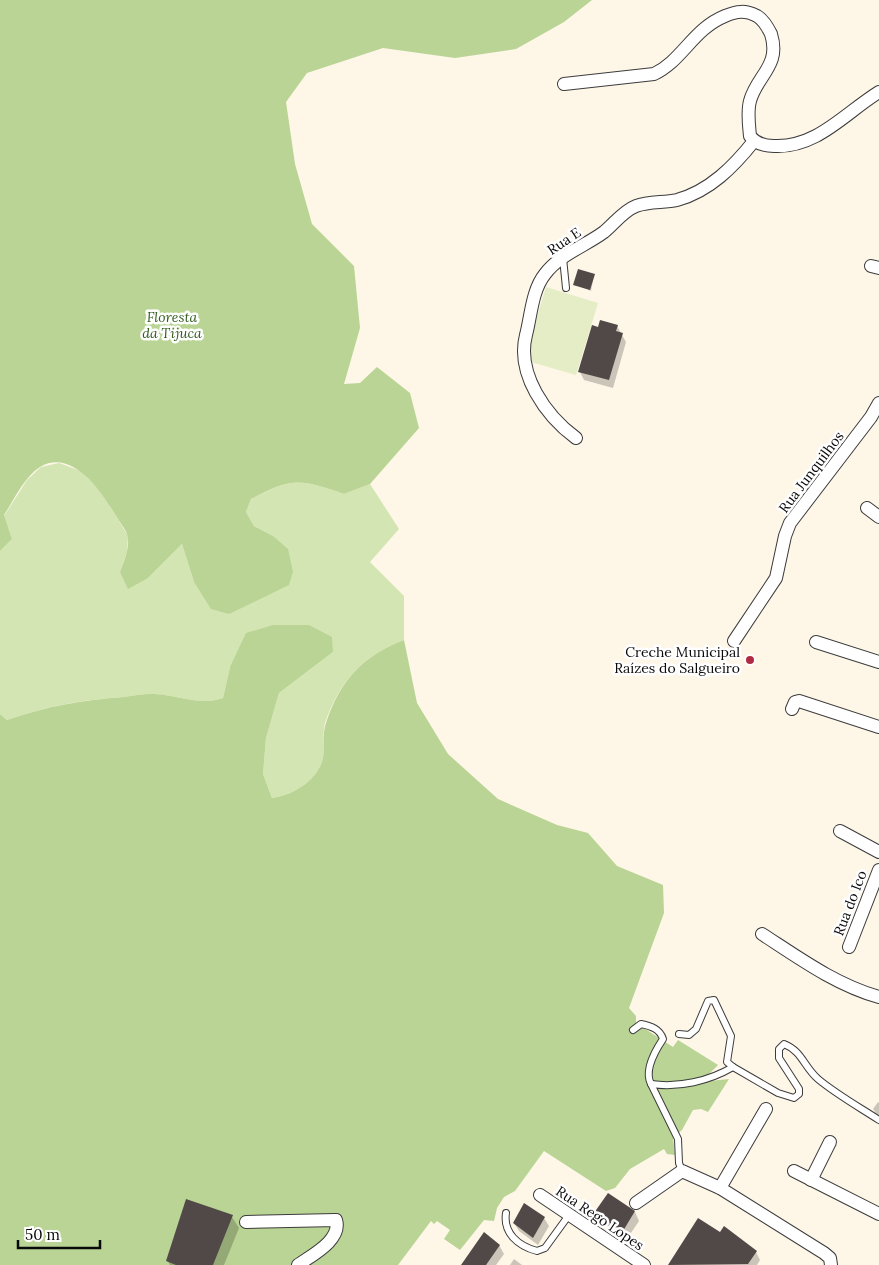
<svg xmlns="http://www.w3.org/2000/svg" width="879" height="1265" viewBox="0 0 879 1265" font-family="Lora,serif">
	<rect width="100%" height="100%" fill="#fef6e7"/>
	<path fill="#d4e5b4" d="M59,463L81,471L103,494L128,536L127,552L120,572L148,578L182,544L194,582L273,536L254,526L246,512L251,499C294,477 300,479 344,494L370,484L399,529L370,562L404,596V640C362,656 340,681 325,723C322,734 325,747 323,758C318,780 294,795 272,798L263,774L266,738L279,693L333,652L230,667L223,698C201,706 177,695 154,694C145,693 134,696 124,697C80,700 48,706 7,720L0,714V551L12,539L4,516L27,480L41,467Z"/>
	<g fill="#b9d494">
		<path d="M0,0H592L564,22L516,49L455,58L383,48L307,73L286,102L295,164L312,224L354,266L360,328L344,384L360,383L377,367L410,393L419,428L370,484L344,494C300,479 293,477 251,499L246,512L254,526L273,536L288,549L293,572L289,585L229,614L211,609L194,582L182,544L148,578L128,589L120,572C124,561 129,550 128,539C128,532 121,524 118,519C104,496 74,447 40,467C24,477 14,500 4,515L12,539L0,551Z"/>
		<path d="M273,625H309L332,637L333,652L279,693L266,738L263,774L272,798C294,795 318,780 323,758C325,747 322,734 326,723C340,681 362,656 404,640L417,703L448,754L498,799L557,825L588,833L617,866L663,885L664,913L629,1008L636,1016V1023L673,1047L678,1040L718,1065L708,1075L710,1081L729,1079L708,1112L701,1109L693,1110L682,1130L673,1138L675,1155L667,1154L664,1149L630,1169L615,1188L606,1191L544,1151L515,1191L504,1197L497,1208L494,1221L484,1220L460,1250L444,1239L450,1230L437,1221L434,1224L431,1221L398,1265H0V714L7,720C48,706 81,700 124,697C134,696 145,693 155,694C177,695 201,706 223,698L230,667L246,633Z"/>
	</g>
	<path fill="#e4edc5" d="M546,287L598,303L576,375L524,360Z"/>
	<g fill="#0003">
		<path d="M594,275L591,291L574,284Z"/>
		<path d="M617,326L626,342L613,388L584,380L580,372L599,328Z"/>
		<path d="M878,1102L879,1103V1118L873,1109Z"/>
		<path d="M608,1194L635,1212L639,1221L627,1239L601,1221L596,1213Z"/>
		<path d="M525,1204L544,1218L549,1226L538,1245L519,1231L514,1223Z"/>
		<path d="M232,1217L239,1228L224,1265H170L167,1260Z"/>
		<path d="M499,1245L504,1254L496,1265H463Z"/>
		<path d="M756,1252L760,1260L757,1265H672L671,1263Z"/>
		<path d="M514,1259L522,1265H510Z"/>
	</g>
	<g fill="#514947">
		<path d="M578,269L595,274L590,290L573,285Z"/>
		<path d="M600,320L618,325L616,331L623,333L609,380L578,372L592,325L598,327Z"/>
		<path d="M608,1193L635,1211L623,1231L594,1213Z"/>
		<path d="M186,1199L233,1215L213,1265H176L166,1261Z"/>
		<path d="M524,1203L545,1217L533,1238L513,1223Z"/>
		<path d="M698,1218L720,1232L724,1226L757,1251L748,1264L668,1265Z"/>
		<path d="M484,1232L500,1245L486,1265H461Z"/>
	</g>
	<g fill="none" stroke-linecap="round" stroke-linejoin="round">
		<g stroke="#3c3c3c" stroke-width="8">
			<g id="lane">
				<path d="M563,258L566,288"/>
				<path d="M633,1030L641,1024C651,1026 660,1029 663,1039C655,1051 644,1071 651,1084"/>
				<path d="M679,1034L689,1035L696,1029L708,1001L714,1000L731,1036L727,1062L733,1067L778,1093L794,1098L799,1094V1089L779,1058V1049L784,1044C802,1051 804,1067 818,1079C836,1094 859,1107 879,1120"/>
				<path d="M682,1171L679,1163L678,1139L651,1084C679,1088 709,1081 733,1067"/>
				<path d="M506,1213C503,1233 518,1246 537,1251L545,1248L569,1215"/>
			</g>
		</g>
		<g stroke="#3c3c3c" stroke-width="14">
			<g id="street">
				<path d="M564,84L654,74C682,61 693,29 725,16C737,11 745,10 757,16C764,20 768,28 771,34C781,66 757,75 750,101C747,112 749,125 750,136C756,144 764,146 774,146C817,148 845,113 879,92"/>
				<path d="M871,266L879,268"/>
				<path d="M576,438C546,416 516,374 526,335C531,316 532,290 545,274C559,255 585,246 604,232C614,224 623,211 636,206C649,201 664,203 677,200C710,191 734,166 754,141"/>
				<path d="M867,508L879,517"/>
				<path d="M734,641L776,578L785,536L790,523L871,417L879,403"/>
				<path d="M816,642L879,662"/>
				<path d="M792,709L795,702L799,701L879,727"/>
				<path d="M840,831L879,852"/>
				<path d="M762,934C799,958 836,985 879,997"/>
				<path d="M849,947L879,870"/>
				<path d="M794,1171L879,1214"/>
				<path d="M811,1180L830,1142"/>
				<path d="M720,1188L766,1109"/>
				<path d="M540,1195L644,1265"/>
				<path d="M636,1203L682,1171L720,1188L824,1253L830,1258L831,1265"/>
				<path d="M246,1222L336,1220C342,1240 312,1255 298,1265"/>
			</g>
		</g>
		<use href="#lane" stroke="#fff" stroke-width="6"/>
		<use href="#street" stroke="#fff" stroke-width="12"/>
	</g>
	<circle fill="#b02b42" stroke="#fff" stroke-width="2" cx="750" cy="660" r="5"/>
	<g text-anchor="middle" stroke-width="5" stroke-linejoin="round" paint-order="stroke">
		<g font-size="14" fill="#090909" stroke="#fff">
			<text transform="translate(564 241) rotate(-34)" y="5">Rua E</text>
			<text transform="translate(811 472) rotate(-53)" y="5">Rua Junquilhos</text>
			<text transform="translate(850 903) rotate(-69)" y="5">Rua do Ico</text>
			<text transform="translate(600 1218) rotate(34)" y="5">Rua Rego Lopes</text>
		</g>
		<g font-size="14" font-style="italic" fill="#335c1f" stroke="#fff">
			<text x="172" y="322">Floresta<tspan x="172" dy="16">da Tijuca</tspan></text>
		</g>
		<g font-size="14" fill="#090909" stroke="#fff" text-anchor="end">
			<text x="740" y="657">Creche Municipal<tspan x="740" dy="16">Raízes do Salgueiro</tspan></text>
		</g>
	</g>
	<path d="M18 1240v8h82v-8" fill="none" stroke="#090909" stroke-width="2.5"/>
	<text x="25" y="1240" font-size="15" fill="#090909" stroke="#ffffff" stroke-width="4" paint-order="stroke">50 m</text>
</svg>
